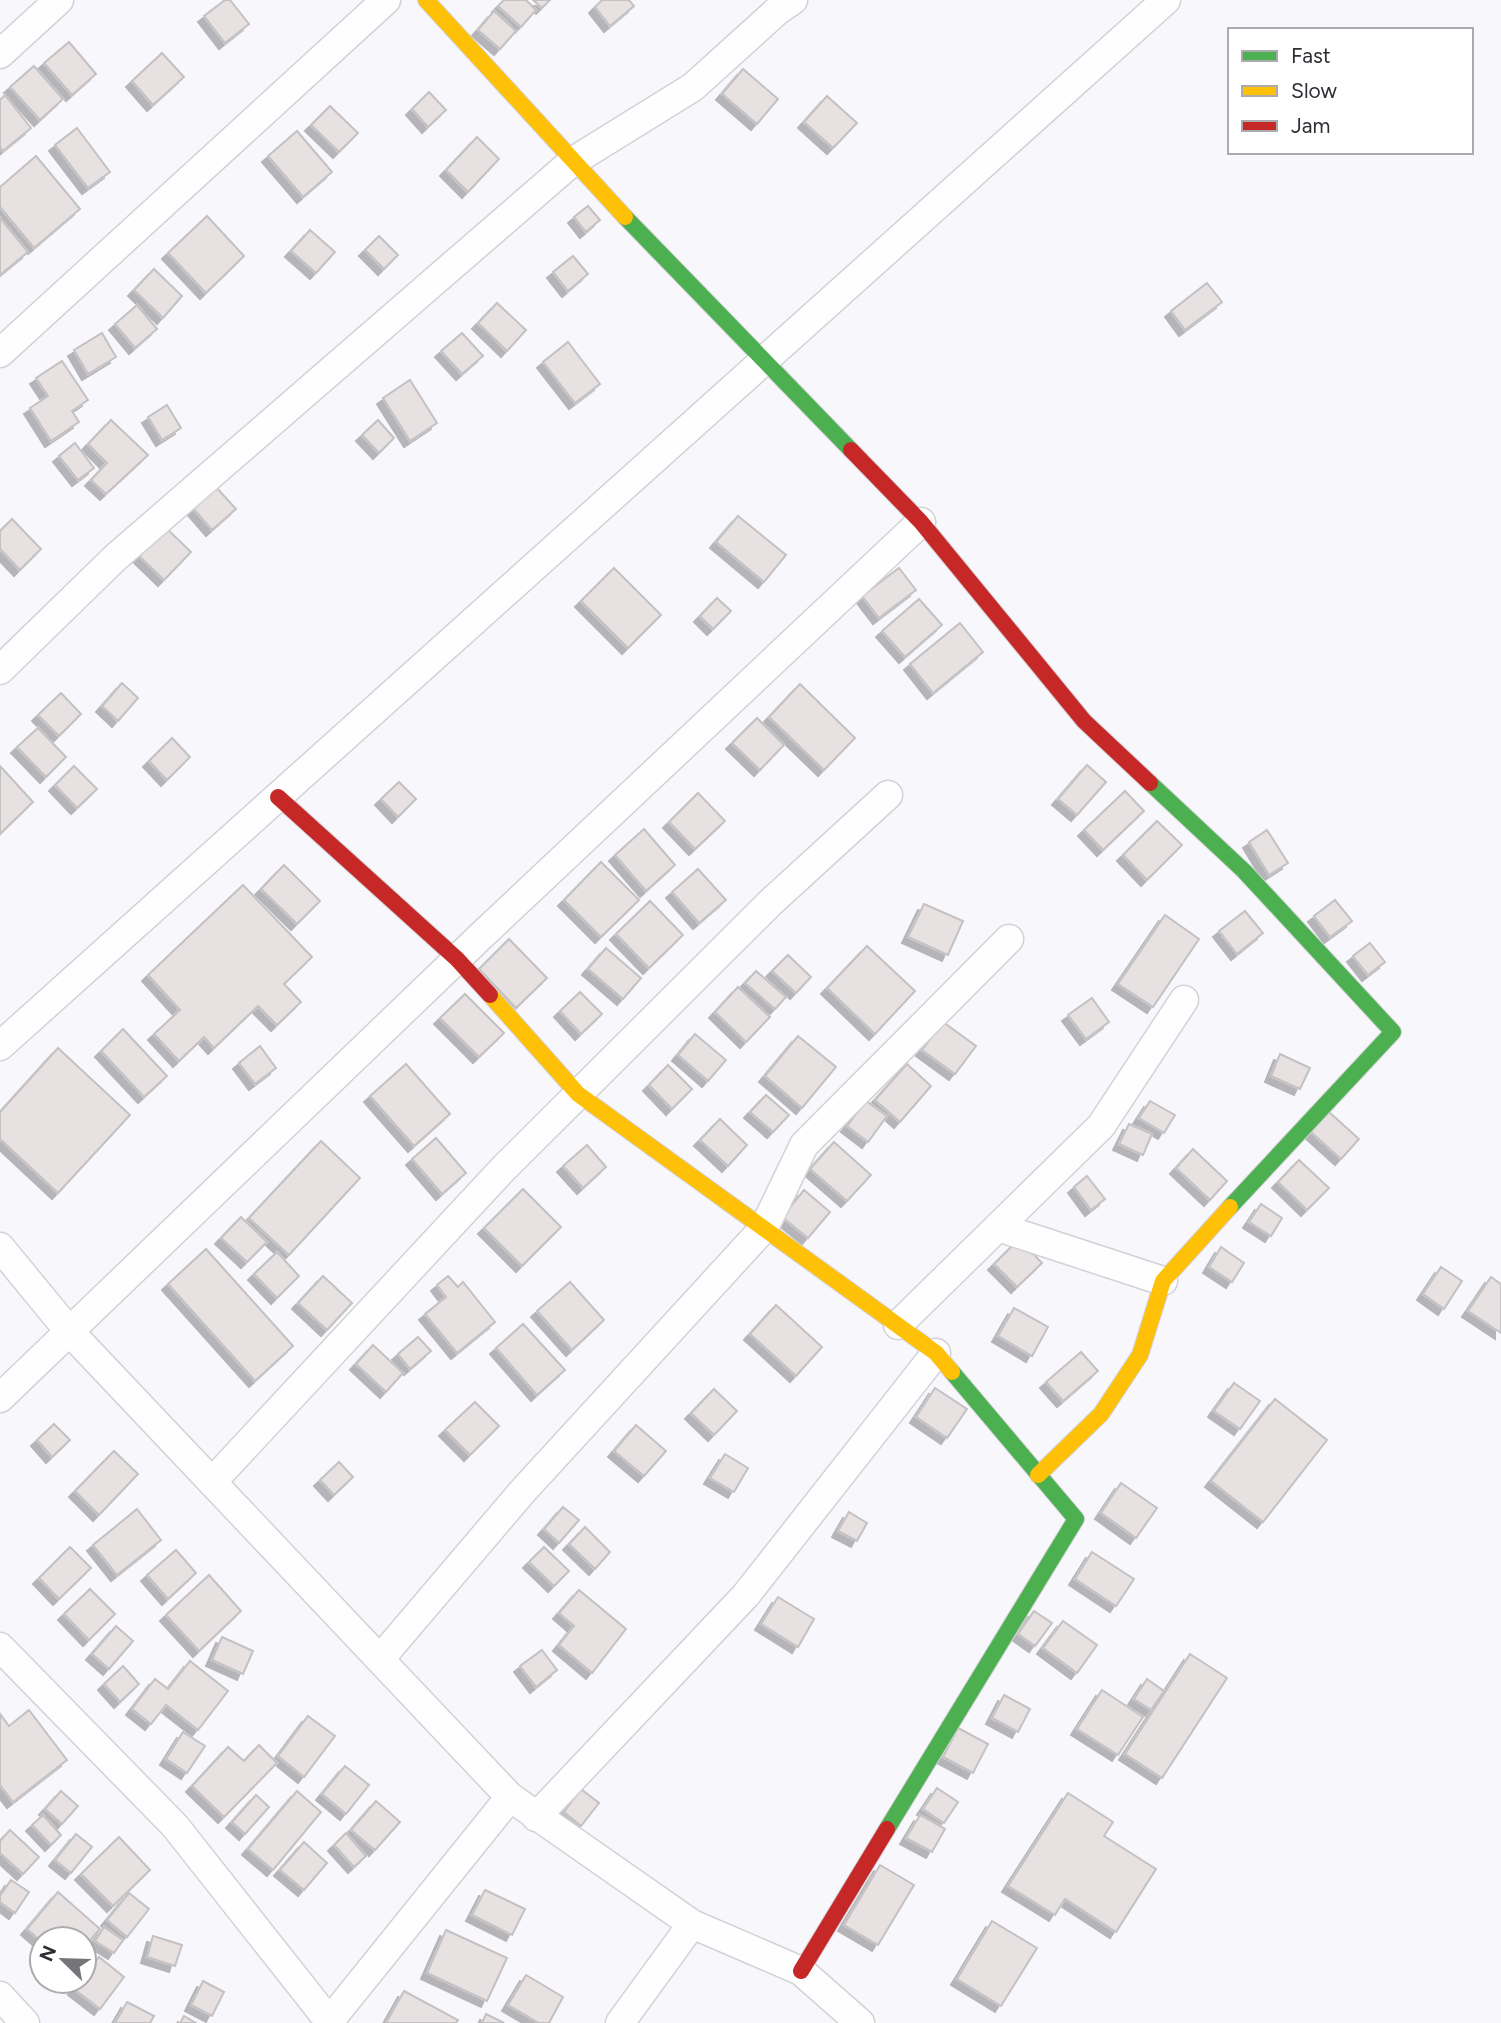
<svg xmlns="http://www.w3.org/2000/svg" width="1501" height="2023" viewBox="0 0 1501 2023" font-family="Figtree,sans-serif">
	<defs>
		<filter id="shadow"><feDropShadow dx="-6" dy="6" stdDeviation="0" flood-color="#0004"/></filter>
	</defs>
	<rect width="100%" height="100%" fill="#f7f7fc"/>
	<g fill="#e8e1e1" stroke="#c4c1c2" stroke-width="2" filter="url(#shadow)">
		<path d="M225,0H230L249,24L225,43L204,16Z"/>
		<path d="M504,0H526L536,10L521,27L498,6Z"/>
		<path d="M533,0H550L542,8Z"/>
		<path d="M602,0H629L634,6L610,26L595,7Z"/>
		<path d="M494,11L516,31L500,49L478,30Z"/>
		<path d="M69,42L96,74L72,95L44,63Z"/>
		<path d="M162,53L184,77L153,105L132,81Z"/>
		<path d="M34,66L63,99L40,120L10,87Z"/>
		<path d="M743,69L778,99L757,124L722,94Z"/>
		<path d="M429,92L446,110L428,127L412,109Z"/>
		<path d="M5,95L31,128L3,151L0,147V100Z"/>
		<path d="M827,96L857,123L833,148L804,122Z"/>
		<path d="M330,106L358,133L339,152L311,125Z"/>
		<path d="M77,128L110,172L88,188L55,145Z"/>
		<path d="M297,131L332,172L303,197L268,156Z"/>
		<path d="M477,137L499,159L468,192L446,170Z"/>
		<path d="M36,156L80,209L34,248L0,207V187Z"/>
		<path d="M588,206L600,220L586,232L574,217Z"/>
		<path d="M207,216L244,256L206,293L168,253Z"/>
		<path d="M0,218L28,252L0,275Z"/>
		<path d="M310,230L335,252L316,273L291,251Z"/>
		<path d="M379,236L398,255L384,269L365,250Z"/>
		<path d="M573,256L588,274L568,291L553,272Z"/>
		<path d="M154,269L182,296L163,318L134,290Z"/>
		<path d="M1207,283L1222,302L1185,330L1171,311Z"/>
		<path d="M497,303L526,330L507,351L478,323Z"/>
		<path d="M137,305L157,329L135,348L115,324Z"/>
		<path d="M102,333L116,357L88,374L74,350Z"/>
		<path d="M462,333L483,356L462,374L441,351Z"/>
		<path d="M568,342L600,384L575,403L543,362Z"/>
		<path d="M62,361L88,400L72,411L79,422L51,441L30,408L48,396L36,378Z"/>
		<path d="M410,380L437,423L410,441L383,398Z"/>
		<path d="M167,405L181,428L162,440L148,417Z"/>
		<path d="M111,420L148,455L106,494L91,480L107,463L88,444Z"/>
		<path d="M378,420L394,438L379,453L362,435Z"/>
		<path d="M75,443L94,468L78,480L59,456Z"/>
		<path d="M215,486L236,509L212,530L192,507Z"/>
		<path d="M738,516L786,555L764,582L716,542Z"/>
		<path d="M12,519L41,549L20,570L0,549V531Z"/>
		<path d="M164,526L191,552L164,580L137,554Z"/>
		<path d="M614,568L661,615L628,648L581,601Z"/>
		<path d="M899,568L916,590L879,618L862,596Z"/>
		<path d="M717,598L731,611L713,629L700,616Z"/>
		<path d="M919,599L942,625L905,657L882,631Z"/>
		<path d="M960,623L983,652L933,693L910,664Z"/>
		<path d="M122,683L138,698L118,721L102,706Z"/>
		<path d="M800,684L855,738L824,770L769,717Z"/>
		<path d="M61,693L81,714L59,736L38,715Z"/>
		<path d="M757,718L784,745L760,770L732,743Z"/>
		<path d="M38,728L66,757L46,777L17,747Z"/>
		<path d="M172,738L190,757L167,780L149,761Z"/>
		<path d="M1087,765L1106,782L1077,815L1058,799Z"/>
		<path d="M0,766L33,802L0,834Z"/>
		<path d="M74,766L97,789L77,808L55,785Z"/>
		<path d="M399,782L416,799L398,817L381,799Z"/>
		<path d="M1125,791L1144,811L1103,850L1084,830Z"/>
		<path d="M698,793L725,821L695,849L669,822Z"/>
		<path d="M1157,821L1182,845L1147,880L1123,855Z"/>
		<path d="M644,829L675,865L646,891L615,855Z"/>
		<path d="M1267,830L1288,863L1269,875L1249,842Z"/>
		<path d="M601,862L639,900L601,937L564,900Z"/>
		<path d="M284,865L320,901L297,924L261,889Z"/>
		<path d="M698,869L726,900L699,923L672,892Z"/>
		<path d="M243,885L312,957L284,984L301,1002L277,1025L258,1006L214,1048L204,1037L179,1061L154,1034L180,1010L148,975Z"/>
		<path d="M1335,900L1352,921L1330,937L1314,916Z"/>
		<path d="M650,901L683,935L649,968L616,934Z"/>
		<path d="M924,904L963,921L948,955L908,937Z"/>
		<path d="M1245,911L1263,933L1237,954L1219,931Z"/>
		<path d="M1165,915L1199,939L1153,1007L1118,984Z"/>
		<path d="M509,939L547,978L516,1008L479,969Z"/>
		<path d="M1370,943L1385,962L1368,975L1353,956Z"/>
		<path d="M867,946L915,991L875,1034L827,988Z"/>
		<path d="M606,948L641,978L623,999L588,969Z"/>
		<path d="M788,955L811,977L796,993L772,971Z"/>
		<path d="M756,971L786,997L775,1009L745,983Z"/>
		<path d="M738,987L770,1017L746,1042L715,1012Z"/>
		<path d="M580,992L602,1014L581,1034L560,1011Z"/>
		<path d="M465,994L504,1033L479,1057L440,1018Z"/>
		<path d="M1092,998L1109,1022L1086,1039L1068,1015Z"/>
		<path d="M943,1022L976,1046L955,1074L922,1050Z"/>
		<path d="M123,1029L167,1076L144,1097L101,1051Z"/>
		<path d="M695,1034L726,1060L708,1081L678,1055Z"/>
		<path d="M798,1036L836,1067L802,1108L765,1076Z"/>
		<path d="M260,1046L276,1068L255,1084L239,1063Z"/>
		<path d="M58,1048L130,1115L58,1193L0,1139V1112Z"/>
		<path d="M1280,1054L1310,1068L1300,1089L1271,1076Z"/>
		<path d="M406,1064L450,1114L414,1146L370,1096Z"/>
		<path d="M907,1064L931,1086L900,1122L875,1100Z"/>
		<path d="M668,1065L692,1089L672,1109L649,1085Z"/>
		<path d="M766,1095L789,1115L773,1132L750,1112Z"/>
		<path d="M866,1101L887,1116L868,1142L847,1126Z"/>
		<path d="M1150,1101L1175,1115L1164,1133L1139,1118Z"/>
		<path d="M1329,1112L1359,1139L1341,1159L1311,1132Z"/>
		<path d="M720,1119L747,1145L728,1166L700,1140Z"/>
		<path d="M1129,1124L1152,1134L1143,1155L1119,1144Z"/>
		<path d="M436,1138L466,1173L442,1194L412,1159Z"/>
		<path d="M321,1141L360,1178L289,1255L249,1218Z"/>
		<path d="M834,1142L871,1175L847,1201L810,1169Z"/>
		<path d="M587,1145L606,1167L583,1188L563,1166Z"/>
		<path d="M1193,1149L1227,1181L1210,1200L1176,1168Z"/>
		<path d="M1299,1160L1329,1188L1307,1210L1278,1182Z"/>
		<path d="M1087,1176L1105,1199L1091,1210L1074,1187Z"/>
		<path d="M523,1189L561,1227L522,1266L484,1228Z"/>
		<path d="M804,1190L830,1212L808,1238L782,1217Z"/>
		<path d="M1261,1204L1282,1218L1271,1236L1249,1222Z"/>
		<path d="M241,1217L267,1242L247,1262L221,1238Z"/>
		<path d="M1019,1239L1042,1263L1017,1287L994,1264Z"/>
		<path d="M1221,1247L1244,1263L1232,1282L1209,1267Z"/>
		<path d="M206,1249L293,1346L255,1381L168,1284Z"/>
		<path d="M277,1252L299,1276L277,1298L254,1274Z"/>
		<path d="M1441,1267L1462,1281L1444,1309L1423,1294Z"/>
		<path d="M323,1276L352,1303L327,1330L298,1303Z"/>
		<path d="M448,1276L458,1287L463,1282L495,1322L457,1353L425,1314L446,1297L437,1285Z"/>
		<path d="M1491,1277L1501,1284V1333L1468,1311Z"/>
		<path d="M570,1282L604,1320L572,1350L537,1311Z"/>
		<path d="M776,1305L822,1347L796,1376L750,1334Z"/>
		<path d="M1014,1308L1048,1327L1032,1356L998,1336Z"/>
		<path d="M523,1324L565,1370L537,1395L496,1348Z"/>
		<path d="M418,1337L431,1351L410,1369L398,1354Z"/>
		<path d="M373,1345L403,1373L386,1392L356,1364Z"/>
		<path d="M1081,1352L1098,1371L1063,1401L1046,1382Z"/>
		<path d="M1234,1383L1260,1401L1240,1429L1214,1411Z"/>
		<path d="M935,1388L967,1409L947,1438L916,1417Z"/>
		<path d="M714,1389L737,1411L714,1435L691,1413Z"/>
		<path d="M1275,1399L1327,1440L1263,1522L1211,1481Z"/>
		<path d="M475,1402L499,1426L470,1455L445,1430Z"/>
		<path d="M54,1424L70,1440L52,1457L37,1440Z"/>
		<path d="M636,1425L666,1451L644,1476L614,1451Z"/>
		<path d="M114,1451L138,1474L99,1515L75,1491Z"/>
		<path d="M725,1454L748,1468L734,1492L710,1478Z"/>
		<path d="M339,1462L353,1477L334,1495L320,1480Z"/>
		<path d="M1121,1483L1157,1508L1136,1538L1101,1513Z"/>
		<path d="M563,1507L579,1520L559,1543L544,1529Z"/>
		<path d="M137,1509L161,1540L117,1575L93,1545Z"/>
		<path d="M849,1512L867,1523L857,1541L838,1531Z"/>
		<path d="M585,1527L610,1552L595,1569L569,1544Z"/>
		<path d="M70,1547L91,1568L59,1599L39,1578Z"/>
		<path d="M544,1547L569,1571L554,1586L529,1562Z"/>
		<path d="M176,1550L196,1573L168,1599L147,1575Z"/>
		<path d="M1092,1552L1134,1579L1116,1606L1075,1579Z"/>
		<path d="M209,1575L241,1611L199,1651L166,1615Z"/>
		<path d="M90,1589L115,1614L89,1640L64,1614Z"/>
		<path d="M579,1590L626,1629L592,1673L559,1645L574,1626L559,1613Z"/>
		<path d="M778,1597L814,1619L798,1647L761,1624Z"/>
		<path d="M1034,1611L1052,1623L1035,1646L1018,1634Z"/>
		<path d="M1063,1621L1097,1645L1077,1673L1043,1648Z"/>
		<path d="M116,1626L133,1641L109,1669L92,1654Z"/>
		<path d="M222,1637L253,1651L243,1674L212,1660Z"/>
		<path d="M542,1650L557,1670L536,1687L520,1666Z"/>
		<path d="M1190,1654L1227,1678L1162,1778L1125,1754Z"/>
		<path d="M190,1661L228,1691L198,1730L166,1705L151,1724L132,1709L155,1679L168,1689Z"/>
		<path d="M123,1666L139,1684L120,1702L104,1684Z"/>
		<path d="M1147,1679L1164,1691L1151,1710L1134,1699Z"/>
		<path d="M1102,1690L1143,1717L1118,1755L1077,1729Z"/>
		<path d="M1004,1695L1030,1709L1018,1732L992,1718Z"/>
		<path d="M29,1710L67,1760L13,1802L0,1785V1714L9,1726Z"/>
		<path d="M308,1716L335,1736L304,1777L278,1756Z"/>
		<path d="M958,1728L988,1744L973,1773L943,1757Z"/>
		<path d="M183,1732L205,1746L187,1773L166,1759Z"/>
		<path d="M259,1745L277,1763L224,1817L192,1786L228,1747L244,1761Z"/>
		<path d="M345,1766L369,1785L346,1814L322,1794Z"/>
		<path d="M937,1788L958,1802L944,1823L923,1809Z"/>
		<path d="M581,1789L599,1803L581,1826L564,1812Z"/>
		<path d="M61,1791L78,1806L62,1824L45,1809Z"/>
		<path d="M297,1791L321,1812L273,1870L248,1849Z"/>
		<path d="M1068,1793L1113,1822L1104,1836L1156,1869L1116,1932L1065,1899L1055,1915L1008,1886Z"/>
		<path d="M256,1795L269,1807L245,1834L232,1822Z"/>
		<path d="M376,1801L400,1822L375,1850L351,1830Z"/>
		<path d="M43,1815L61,1835L51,1845L32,1825Z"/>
		<path d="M920,1815L945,1829L932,1852L906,1838Z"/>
		<path d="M10,1830L39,1857L23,1874L0,1853V1841Z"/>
		<path d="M346,1833L366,1856L354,1867L334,1845Z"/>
		<path d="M76,1834L92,1847L71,1873L55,1860Z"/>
		<path d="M119,1837L150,1870L113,1906L81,1874Z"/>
		<path d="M304,1842L327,1863L304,1890L280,1870Z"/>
		<path d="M880,1865L914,1885L878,1945L844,1925Z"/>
		<path d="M11,1880L29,1892L15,1913L0,1902V1896Z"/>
		<path d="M485,1890L525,1909L512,1935L472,1915Z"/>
		<path d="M58,1892L100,1929L84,1947V1939H42V1942L27,1929Z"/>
		<path d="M129,1893L149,1909L127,1937L107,1920Z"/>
		<path d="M992,1921L1037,1948L1001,2006L957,1979Z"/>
		<path d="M104,1927L123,1940L114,1953L95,1941Z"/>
		<path d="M446,1930L507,1958L487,2001L427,1973Z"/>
		<path d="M153,1936L182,1945L175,1966L147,1957Z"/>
		<path d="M99,1957L124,1977L100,2009L74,1989L84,1981V1976Z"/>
		<path d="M526,1975L563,1997L549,2023H539L508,2005Z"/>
		<path d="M203,1981L224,1992L212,2016L191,2005Z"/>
		<path d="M404,1991L458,2020L456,2023H386Z"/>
		<path d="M127,2002L154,2016L150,2023H115Z"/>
		<path d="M486,2014L504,2023H482Z"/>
		<path d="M184,2016L196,2023H180Z"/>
	</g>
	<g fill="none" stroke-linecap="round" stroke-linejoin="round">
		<g stroke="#d2d2d7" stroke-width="31">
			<g id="street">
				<path d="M0,54L59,0"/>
				<path d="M0,353L386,0"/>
				<path d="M0,670L116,557L572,162L693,87L777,11L793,0"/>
				<path d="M0,1046L1166,0"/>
				<path d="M998,1227L1163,1281"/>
				<path d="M0,1247L69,1331L510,1797L692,1924L801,1971L860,2023"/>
				<path d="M898,1325L1101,1126L1184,1000"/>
				<path d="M0,1398L482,935L921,522"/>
				<path d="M212,1482L503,1169L770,903L888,795"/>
				<path d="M0,1647L175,1826L329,2021"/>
				<path d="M380,1659L522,1492L764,1228L804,1145L1009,939"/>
				<path d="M536,1817L746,1595L936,1353"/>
				<path d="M0,1996L25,2023"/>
				<path d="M328,2023L510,1797"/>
				<path d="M620,2023L692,1924"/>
			</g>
		</g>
		<g stroke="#d2d2d7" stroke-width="18">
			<g id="fast">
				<path d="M625,217L851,450"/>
				<path d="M1150,783L1244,871L1393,1032L1230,1207"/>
				<path d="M887,1829L1076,1519L952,1372"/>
			</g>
		</g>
		<g stroke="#d2d2d7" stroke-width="18">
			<g id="slow">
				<path d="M426,0L625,217"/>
				<path d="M490,995L578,1094L936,1353L952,1372"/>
				<path d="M1038,1475L1101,1414L1140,1355L1163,1281L1230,1207"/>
			</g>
		</g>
		<g stroke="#d2d2d7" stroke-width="18">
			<g id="jam">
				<path d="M851,450L921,522L1084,721L1150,783"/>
				<path d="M278,797L457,959L490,995"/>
				<path d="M801,1971L887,1829"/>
			</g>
		</g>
		<use href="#street" stroke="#fefeff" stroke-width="28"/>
		<use href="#fast" stroke="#4caf50" stroke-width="16"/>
		<use href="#slow" stroke="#ffc107" stroke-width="16"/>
		<use href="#jam" stroke="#c62828" stroke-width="16"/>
	</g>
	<rect x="1228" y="28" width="245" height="126" fill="#ffffff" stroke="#ababad" stroke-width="2"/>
	<rect x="1242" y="51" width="35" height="10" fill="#4caf50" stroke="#ababad" stroke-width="2"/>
	<text x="1291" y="63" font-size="21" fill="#2e2d33">Fast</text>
	<rect x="1242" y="86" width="35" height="10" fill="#ffc107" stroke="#ababad" stroke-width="2"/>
	<text x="1291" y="98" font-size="21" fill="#2e2d33">Slow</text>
	<rect x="1242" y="121" width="35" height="10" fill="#c62828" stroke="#ababad" stroke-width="2"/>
	<text x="1291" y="133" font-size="21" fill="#2e2d33">Jam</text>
	<g transform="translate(63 1960) rotate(293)"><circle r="33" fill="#ffffff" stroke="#ababad" stroke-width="2"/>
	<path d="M0-5L12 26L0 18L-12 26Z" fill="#747479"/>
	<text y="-10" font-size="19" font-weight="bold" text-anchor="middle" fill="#2e2d33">N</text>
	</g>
</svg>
